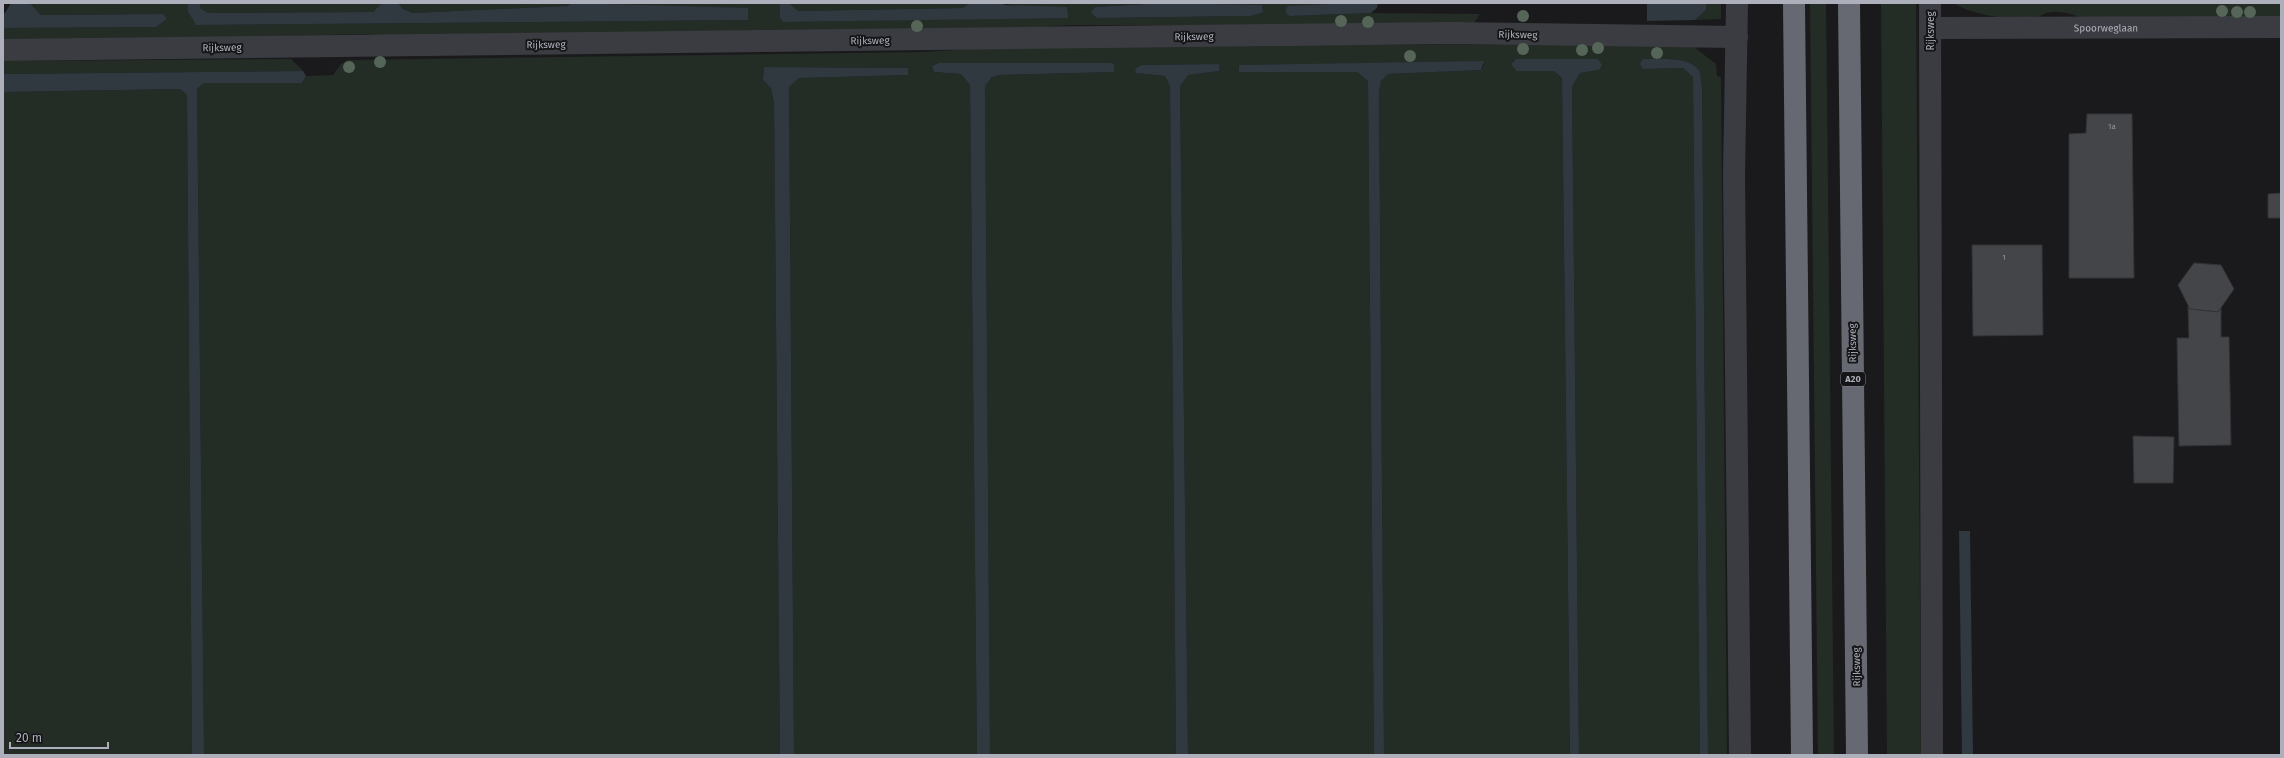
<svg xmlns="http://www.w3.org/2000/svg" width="2284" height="758" viewBox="0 0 2284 758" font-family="'Fira Sans',sans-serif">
	<rect width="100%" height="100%" fill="#1a1a1c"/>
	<g fill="#242c26">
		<path d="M30,3H188V12L196,25L747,20L602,5L598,3H780V18L783,22L1068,17L1002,3H1164L1095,7L1092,12L1097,18L1251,16L1191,3H1354L1290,16L1371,13L1480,14L1473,25H1072L973,31L404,37L367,34L3,42V28L156,27L167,19L163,14L41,15Z"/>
		<path d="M200,3H382L373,12L208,13L200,8Z"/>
		<path d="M398,3H571L567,6L413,13L403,9Z"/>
		<path d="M789,3H969L963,8L798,11Z"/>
		<path d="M1706,3H1721V19L1695,20L1706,10Z"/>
		<path d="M1810,3H1826L1834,755H1818Z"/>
		<path d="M1881,3H1916L1921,755H1887Z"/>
		<path d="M1953,3H2281V19L2088,21C2074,14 2061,10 2046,13C2043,14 2041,16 2038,17C2012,21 1975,16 1953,3Z"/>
		<path d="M1591,44L1694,47L1716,64L1717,76L1721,77L1727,755H1708L1702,88C1701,84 1701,77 1700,72C1693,56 1658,59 1643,59V69L1683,68L1693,77L1700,755H1579L1572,87L1580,73L1599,70L1597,59H1516L1511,64L1516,71H1554L1562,78L1570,755H1384L1379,92L1381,81L1388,74L1481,70L1484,64L1239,65V72H1357L1368,81L1374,755H1188L1180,86L1187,75L1219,71L1218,64L1141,65L1135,69L1137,73L1165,76L1170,86L1176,755H990L985,86L992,77L1000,75L1114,72V64L1111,63H938L932,66L934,72L961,74L970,85L977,755H794L789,87L799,78L908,75V68L764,67L763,80L771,88L774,103L780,755H204L197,89L204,83H302L306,76L333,75L341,64L348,60L925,52L994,47Z"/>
		<path d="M291,59L303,71L3,74V61Z"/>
		<path d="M180,89L187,95L192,755H3V92Z"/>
	</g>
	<g fill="#303840">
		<path d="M11,3H30L41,15L163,14L167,19L156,27L3,28V14L5,13Z"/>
		<path d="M188,3H200V8L208,13L373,12L382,3H398L403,9L413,13L567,6L572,3L748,8V20L196,25L188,12Z"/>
		<path d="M780,3H789L798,11L963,8L969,3H1002L1005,5L1067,7L1068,18L783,22L780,18Z"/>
		<path d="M1164,3L1262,5L1263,12L1251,16L1097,18L1091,12L1095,7Z"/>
		<path d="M1354,3H1378L1377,8L1371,13L1290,16L1286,13V9L1288,6Z"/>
		<path d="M1647,3H1706V10L1695,20L1647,21Z"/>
		<path d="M1516,59H1598L1602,65L1599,70L1580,73L1572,87L1579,755H1570L1562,78L1554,71H1516L1511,64Z"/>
		<path d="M1643,59C1658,59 1693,56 1700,72C1701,77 1701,83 1702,88L1708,755H1700L1693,77L1683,68L1643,69L1640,64Z"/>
		<path d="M1484,61L1481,70L1388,74L1381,81L1379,92L1384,755H1374L1368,81L1357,72H1239V65Z"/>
		<path d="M938,63H1111L1114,64V72L1000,75L992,77L985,86L990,755H977L970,85L961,74L934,72L932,66Z"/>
		<path d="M1219,64V71L1188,75L1180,86L1188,755H1176L1170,86L1165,76L1136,73L1135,69L1141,65Z"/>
		<path d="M764,67L908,68V75L799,78L789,87L794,755H780L774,103L771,88L763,80Z"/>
		<path d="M303,71L306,76L302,83H204L197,89L204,755H192L187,95L180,89L3,92V74Z"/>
		<path d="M1959,531H1970L1973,755H1962Z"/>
	</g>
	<g fill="#444549" stroke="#343438">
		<path d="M2087,114H2132L2134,278H2069V134L2086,133Z"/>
		<path d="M2281,193V218H2268V194Z"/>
		<path d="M1972,245H2042L2043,335L1973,336Z"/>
		<path d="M2194,263L2221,265L2234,289L2218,312L2190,309L2178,285Z"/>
		<path d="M2188,306L2190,309L2218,312L2221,308V337H2229L2231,445L2179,446L2177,338H2189Z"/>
		<path d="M2133,436L2174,437L2173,483H2134Z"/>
	</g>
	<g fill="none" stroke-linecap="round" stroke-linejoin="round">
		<g stroke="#3b3c41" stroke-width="22">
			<path d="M1737,3L1734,175L1740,755"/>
			<path d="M1930,3L1932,755"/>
			<path id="s1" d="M1930,28L2281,27"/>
			<path d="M3,50L1451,33L1737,37"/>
		</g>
		<g stroke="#676972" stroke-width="22">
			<path d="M1794,3L1802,755"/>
			<path d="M1849,3L1857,755"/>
		</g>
	</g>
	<g fill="#556658">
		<circle cx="2222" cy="11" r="6"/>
		<circle cx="2237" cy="12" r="6"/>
		<circle cx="2250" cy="12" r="6"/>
		<circle cx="1523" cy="16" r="6"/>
		<circle cx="1341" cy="21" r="6"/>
		<circle cx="1368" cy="22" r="6"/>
		<circle cx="917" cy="26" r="6"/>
		<circle cx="1598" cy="48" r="6"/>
		<circle cx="1523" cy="49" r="6"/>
		<circle cx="1582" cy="50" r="6"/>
		<circle cx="1657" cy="53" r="6"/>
		<circle cx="1410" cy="56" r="6"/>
		<circle cx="380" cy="62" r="6"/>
		<circle cx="349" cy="67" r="6"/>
	</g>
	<g text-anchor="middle" stroke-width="4" stroke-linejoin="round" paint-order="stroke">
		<g font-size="8" fill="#93959e">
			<text x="2112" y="129">1a</text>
			<text x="2004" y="260">1</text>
		</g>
		<rect fill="#151517" stroke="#7f828a" stroke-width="1" x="1841" y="372" width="24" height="14" rx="3"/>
		<g font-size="9" font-weight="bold" fill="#adb0bb">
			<text x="1853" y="382">A20</text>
		</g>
		<g font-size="10" fill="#adb0bb" stroke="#151517">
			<text dy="4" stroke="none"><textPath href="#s1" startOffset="176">Spoorweglaan</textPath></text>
			<text transform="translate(1930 31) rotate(-90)" y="4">Rijksweg</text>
			<text transform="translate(1518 34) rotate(1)" y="4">Rijksweg</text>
			<text transform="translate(1194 36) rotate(-1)" y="4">Rijksweg</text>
			<text transform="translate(870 40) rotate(-1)" y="4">Rijksweg</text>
			<text transform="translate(546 44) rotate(-1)" y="4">Rijksweg</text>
			<text transform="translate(222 47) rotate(-1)" y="4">Rijksweg</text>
			<text transform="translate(1852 343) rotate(-91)" y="4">Rijksweg</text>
			<text transform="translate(1856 667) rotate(-91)" y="4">Rijksweg</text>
		</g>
	</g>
	<rect width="2284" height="758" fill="none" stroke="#adb0bb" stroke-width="8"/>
	<path d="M10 742v6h98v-6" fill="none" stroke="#adb0bb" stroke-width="2"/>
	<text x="16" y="742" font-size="12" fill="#adb0bb" stroke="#151517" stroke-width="3" paint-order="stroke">20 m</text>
</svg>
